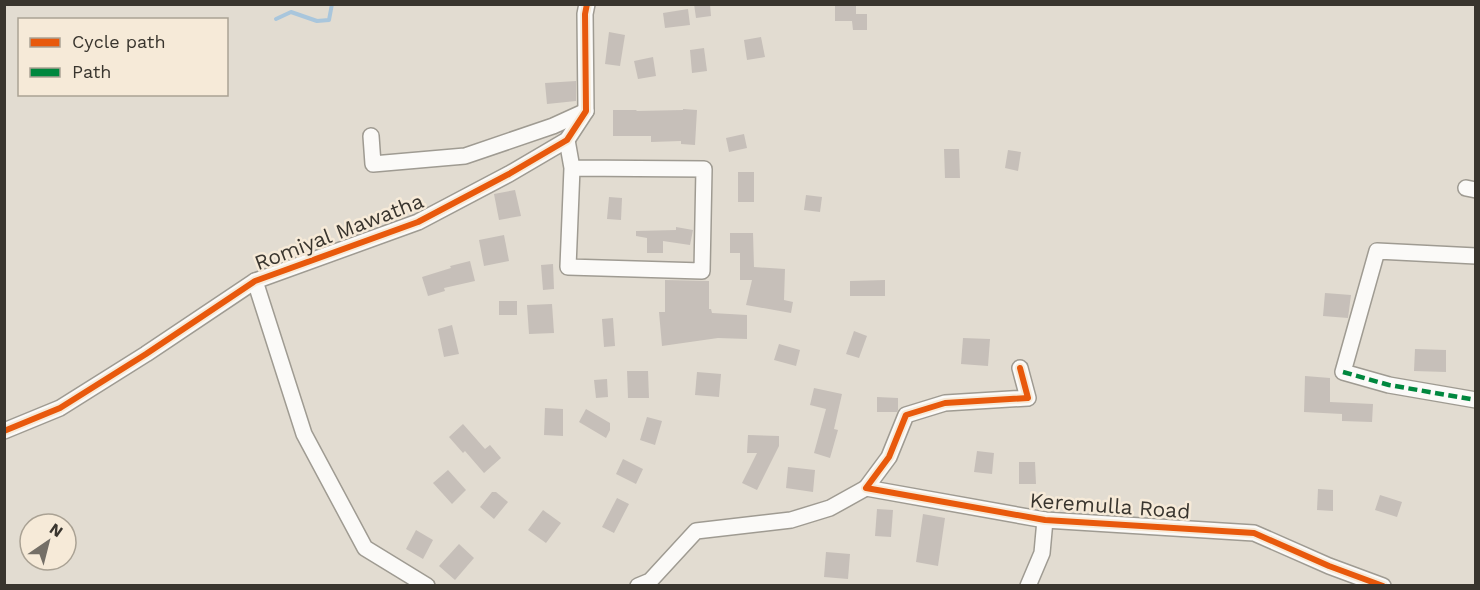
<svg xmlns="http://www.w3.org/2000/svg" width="1480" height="590" viewBox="0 0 1480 590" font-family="'Work Sans',sans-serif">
	<rect width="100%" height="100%" fill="#e2dcd1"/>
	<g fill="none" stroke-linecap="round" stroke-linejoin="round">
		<path stroke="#a9c6dc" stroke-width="4" d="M276,19L291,12L317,21L329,20L332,4"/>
	</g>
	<g fill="#c6bfb9">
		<path d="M694,4H710L711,16L696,18Z"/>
		<path d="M835,6H856V14H867V30H853L852,21H835Z"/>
		<path d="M688,9L690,25L665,28L663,13Z"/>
		<path d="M609,32L625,35L620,66L605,64Z"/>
		<path d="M761,37L765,57L747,60L744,40Z"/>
		<path d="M704,48L707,71L692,73L690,50Z"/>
		<path d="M653,57L656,76L638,79L634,61Z"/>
		<path d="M576,81V101L547,104L545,83Z"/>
		<path d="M683,109L697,110L695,145L681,144V141L651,142V136H613V110H637L636,111L683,110Z"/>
		<path d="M744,134L747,148L729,152L726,138Z"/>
		<path d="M944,149H959L960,178H945Z"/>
		<path d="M1008,150L1021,152L1018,171L1005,168Z"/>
		<rect x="738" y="172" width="16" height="30"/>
		<path d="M515,190L521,216L499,220L494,194Z"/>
		<path d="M806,195L822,197L820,212L804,210Z"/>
		<path d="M609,197L622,198L621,220L607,219Z"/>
		<path d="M676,227L693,230L690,245L663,241V253H647V238L636,236V231L676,230Z"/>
		<path d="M730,233H753L754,267L785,269L784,300L793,302L791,313L746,305L752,280H740V253H730Z"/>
		<path d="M504,235L509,261L484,266L479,240Z"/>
		<path d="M470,261L475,281L444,288L445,291L428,296L422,277L451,268L450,266Z"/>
		<path d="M553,264L554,289L543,290L541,265Z"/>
		<path d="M665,280L709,281V309H711L712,313L747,315V339L718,338L662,346L659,312H665Z"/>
		<path d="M885,280V296H850V281Z"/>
		<path d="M1325,293L1351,295L1348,318L1323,316Z"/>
		<rect x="499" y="301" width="18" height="14"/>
		<path d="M552,304L554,333L529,334L527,305Z"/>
		<path d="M613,318L615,346L604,347L602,319Z"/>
		<path d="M452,325L459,354L444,357L438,329Z"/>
		<path d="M854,331L867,336L859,358L846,354Z"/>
		<path d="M963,338L990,339L988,366L961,364Z"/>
		<path d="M779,344L800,350L796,366L774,360Z"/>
		<path d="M1415,349L1446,350V372L1414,371Z"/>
		<path d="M627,371H648L649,398H628Z"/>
		<path d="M697,372L721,374L719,397L695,395Z"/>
		<path d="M1305,376L1330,378V402L1373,404L1372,422L1342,421V414L1304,412Z"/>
		<path d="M607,379L608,397L596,398L594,380Z"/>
		<path d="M814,388L842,394L834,429L838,430L830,458L814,453L826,409L810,405Z"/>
		<path d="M877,397L898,398V410L897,412H877Z"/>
		<path d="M545,408L563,409V436L544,435Z"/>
		<path d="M586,409L610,423V430L606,438L579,422Z"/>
		<path d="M647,417L662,421L655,445L640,440Z"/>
		<path d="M463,424L485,449L490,445L501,458L484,473L465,451L463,453L449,437Z"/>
		<path d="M748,435L779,436V446L757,490L742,483L757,453H747Z"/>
		<path d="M977,451L994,453L992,474L974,472Z"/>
		<path d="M623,459L643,469L636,484L616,474Z"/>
		<path d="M1019,462H1035L1036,484H1019Z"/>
		<path d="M788,467L815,470L813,492L786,488Z"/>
		<path d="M448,470L466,490L452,504L433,483Z"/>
		<path d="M1318,489L1333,490V511L1317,510Z"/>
		<path d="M492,492H496L508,502L494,519L480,507Z"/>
		<path d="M1380,495L1402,502L1397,517L1375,510Z"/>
		<path d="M617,498L629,504L614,533L602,527Z"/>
		<path d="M877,509L893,510L891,537L875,536Z"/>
		<path d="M543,510L561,523L546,543L528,530Z"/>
		<path d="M923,514L945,518L938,566L916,562Z"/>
		<path d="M416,530L433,540L423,559L406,549Z"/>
		<path d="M459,544L474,558L455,580L439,566Z"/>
		<path d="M826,552L850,554L848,579L824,577Z"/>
	</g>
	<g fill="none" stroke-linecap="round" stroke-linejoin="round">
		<g stroke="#9f9b92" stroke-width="18">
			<g id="minor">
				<path d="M371,136L373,164L465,156L553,126L586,111"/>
				<path d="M567,140L572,168L704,169L702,271L568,267L572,168"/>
				<path d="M1466,188L1476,190"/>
				<path d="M1476,256L1377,251L1343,372L1389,385L1476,400"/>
				<path d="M255,281L304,434L365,548L427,586"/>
				<path d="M1020,368L1028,398L945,403L906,415L889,457L866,488L1045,520L1254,533L1329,566L1383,586"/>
				<path d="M4,431L60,408L146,354L255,281L418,222L509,174L567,140L586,111L585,14L587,4"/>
				<path d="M638,586L650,581L696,531L791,520L830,508L866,488"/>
				<path d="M1028,586L1042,553L1045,520"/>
			</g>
		</g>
		<use href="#minor" stroke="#fbfaf8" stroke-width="15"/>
		<path stroke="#00873e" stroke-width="4.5" stroke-dasharray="9 4.5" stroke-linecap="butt" d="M1343,372L1389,385L1476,400"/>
		<g stroke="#f6ead8" stroke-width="10">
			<g id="cycleway">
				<path d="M1020,368L1028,398L945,403L906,415L889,457L866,488L1045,520L1254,533L1329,566L1383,586"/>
				<path d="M4,431L60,408L146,354L255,281L418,222L509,174L567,140L586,111L585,14L587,4"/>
			</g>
		</g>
		<use href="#cycleway" stroke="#e8590c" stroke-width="6"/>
	</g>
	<g text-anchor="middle" stroke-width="5" stroke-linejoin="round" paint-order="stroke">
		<g font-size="21" fill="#39352e" stroke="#f6ead8">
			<text transform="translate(339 232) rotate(-21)" y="7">Romiyal Mawatha</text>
			<text transform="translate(1110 506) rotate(4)" y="7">Keremulla Road</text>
		</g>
	</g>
	<rect width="1480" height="590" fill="none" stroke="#39352e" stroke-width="12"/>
	<rect x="18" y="18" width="210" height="78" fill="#f6ead8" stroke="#aaa294" stroke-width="1.5"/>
	<rect x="30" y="38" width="30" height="9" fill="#e8590c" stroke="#aaa294" stroke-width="1.5"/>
	<text x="72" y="48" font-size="18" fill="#39352e">Cycle path</text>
	<rect x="30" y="68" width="30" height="9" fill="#00873e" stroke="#aaa294" stroke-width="1.5"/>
	<text x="72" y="78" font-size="18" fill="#39352e">Path</text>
	<g transform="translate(48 542) rotate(35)"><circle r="28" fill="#f6ead8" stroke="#aaa294" stroke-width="1.5"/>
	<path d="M0-4.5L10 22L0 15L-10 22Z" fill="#746f67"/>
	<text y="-9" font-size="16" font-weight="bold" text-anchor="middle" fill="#39352e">N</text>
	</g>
</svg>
